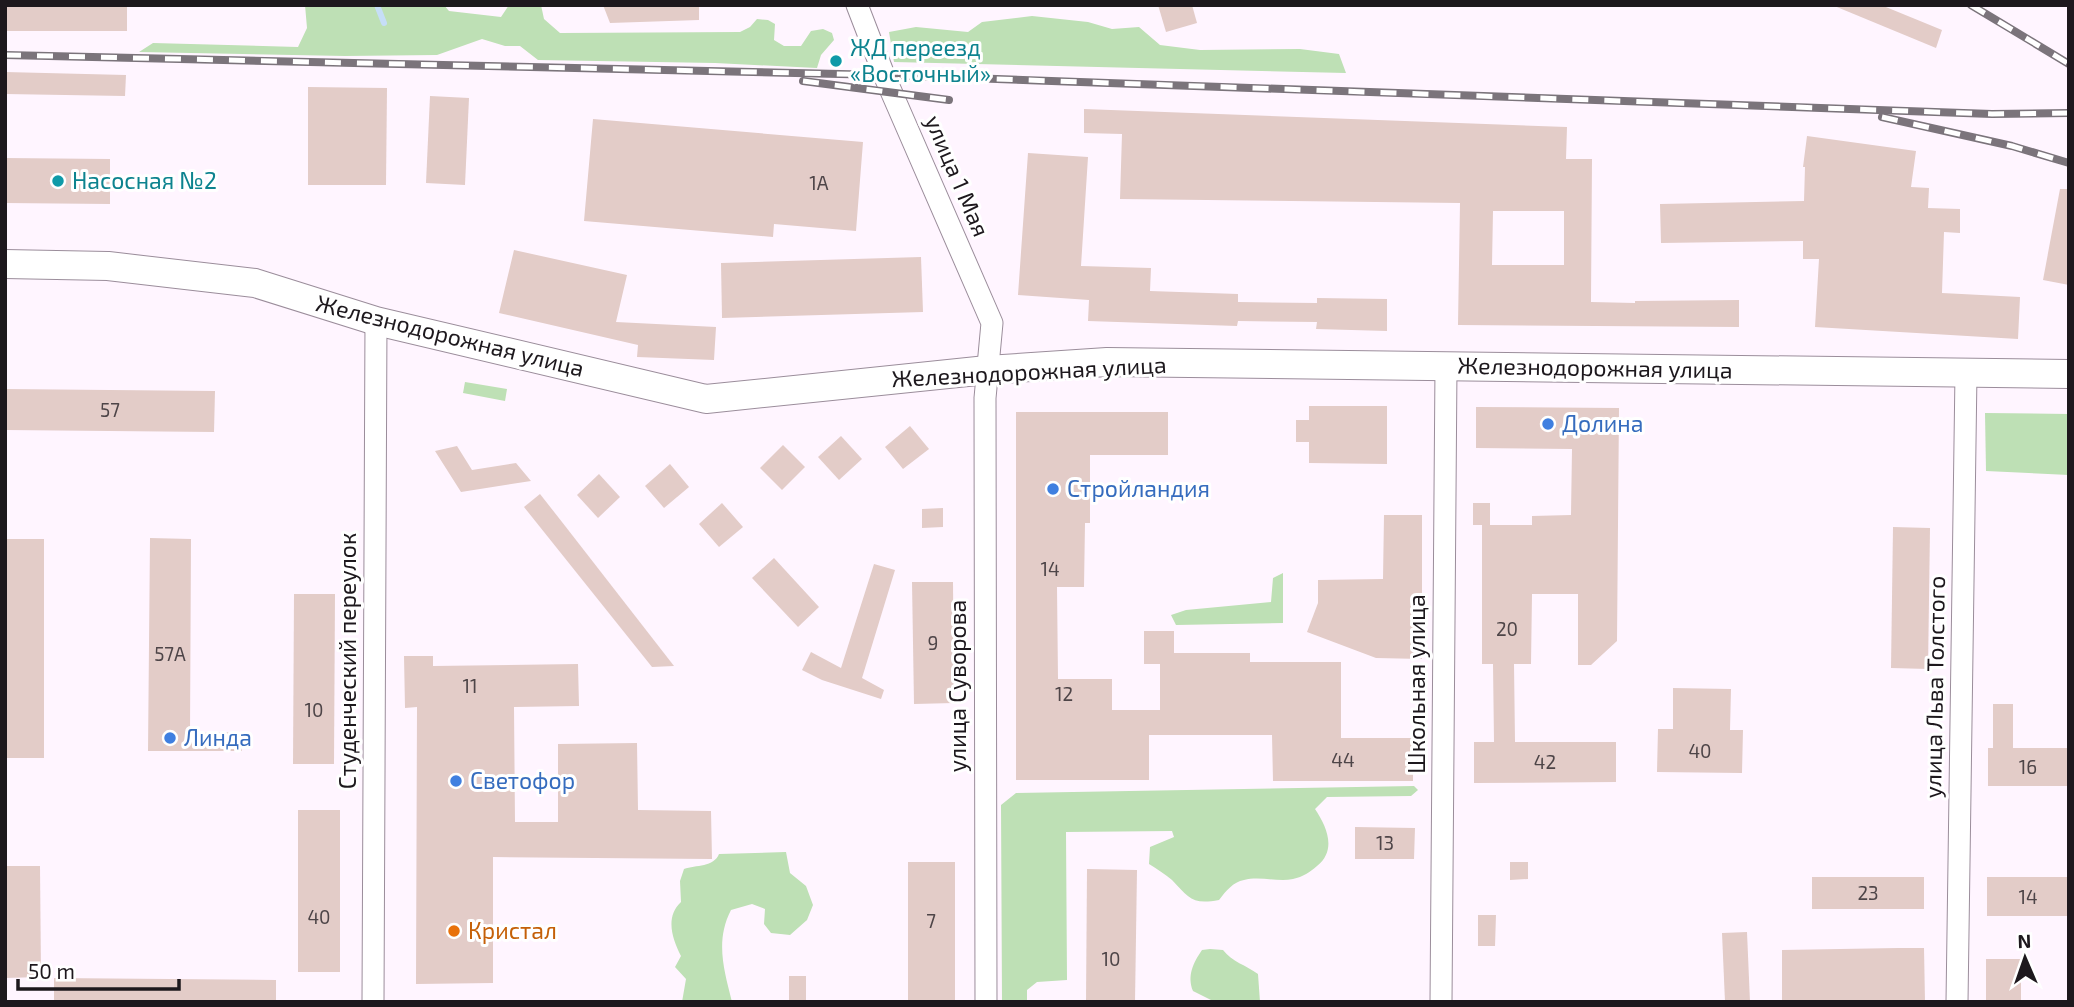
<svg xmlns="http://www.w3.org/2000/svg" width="2074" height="1007" viewBox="0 0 2074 1007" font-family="'Exo 2',sans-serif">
	<rect width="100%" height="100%" fill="#fff5ff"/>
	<g fill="#bee0b5">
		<path d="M305,5H444L449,11L501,17L509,5H541L544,19L560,33L740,32L750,27L757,19L768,20L775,24L774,40L784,46H801L811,31L823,29L832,33L834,40L821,55L817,68L715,63L538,60L520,46H505L482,39L437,55L345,56L139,52L153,43L298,47L307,28Z"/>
		<path d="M1032,16L1088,22L1112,29L1139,27L1160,45L1200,50L1300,49L1339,54L1346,73L894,62L889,32L916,27L968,32L982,22Z"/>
		<path d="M465,382L507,389L505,401L463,393Z"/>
		<path d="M1985,413L2069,414V475L1986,471Z"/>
		<path d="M1283,573V623L1176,625L1171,615L1186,610L1271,602L1273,578Z"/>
		<path d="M1414,786L1418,790L1411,796L1327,797L1315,809C1327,827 1337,850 1317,866C1310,872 1303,877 1293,879C1278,882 1259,876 1244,880C1233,882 1226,891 1219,900C1192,905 1189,898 1172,880C1165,874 1157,869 1149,864L1150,847L1174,837L1172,831L1066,832L1067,980L1037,982L1027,990V1002H1002L1001,805L1016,793Z"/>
		<path d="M786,852L790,873L806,886L813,905L807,920L790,935L771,933L764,924L765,909L752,904L731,910C715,941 724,970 732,1002H682L686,979L675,967L681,956C672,938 665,917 681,902L680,881L684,869C696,865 714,867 719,854Z"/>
		<path d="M1210,949L1223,950C1232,962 1246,965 1258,974L1260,1002H1215L1193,991C1187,976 1193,963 1202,950Z"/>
	</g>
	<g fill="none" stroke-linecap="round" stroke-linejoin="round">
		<path stroke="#c6def7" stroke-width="6" d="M377,5L384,23"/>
	</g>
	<g fill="#e3ccc8" fill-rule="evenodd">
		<rect x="5" y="5" width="122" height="26"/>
		<path d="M603,5H699V20L610,23Z"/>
		<path d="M1158,5H1192L1197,23L1166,32Z"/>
		<path d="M1832,5H1881L1942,30L1936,48Z"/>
		<path d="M5,72L126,75L125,96L5,94Z"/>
		<path d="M308,87L387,88L386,185H308Z"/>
		<path d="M430,96L469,98L465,185L426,183Z"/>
		<path d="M1084,109L1567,127L1566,159H1592L1591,302L1635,303V301L1739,300V327L1458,325L1460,203L1120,199L1122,134L1084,133ZM1493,211H1564V265H1492Z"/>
		<path d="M593,119L863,142L856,231L774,224L773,237L584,221Z"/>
		<path d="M1807,136L1916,151L1911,187L1929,188L1928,208L1960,209V233L1944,232L1942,293L2020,297L2018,339L1815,327L1819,259H1803V241L1661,243L1660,204L1804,201L1805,167H1803Z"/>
		<path d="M1028,153L1088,157L1081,266L1151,268L1150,291L1238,294V302L1317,303V298L1387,299V331L1316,329L1317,322L1238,321L1237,326L1088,321L1089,300L1018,295Z"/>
		<path d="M5,158L110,159V204L5,203Z"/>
		<path d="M2060,189H2069V285L2043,280Z"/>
		<path d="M514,250L627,275L616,322L716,327L714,360L637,357L638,345L499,313Z"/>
		<path d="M921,257L923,312L722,318L721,263Z"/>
		<path d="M5,389L215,391L214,432L5,430Z"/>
		<path d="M1309,406H1387V464L1309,463V442H1296V420H1309Z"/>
		<path d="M1476,407L1619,408L1617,641L1591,665H1578V594H1532L1531,664H1514L1515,742H1616V782L1474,783V742H1494L1493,664H1482V525H1532V516L1571,515L1572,449L1476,448Z"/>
		<path d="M1016,412H1168V455H1090V523H1085L1084,587H1057L1058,679H1112V710H1160V664H1144V631H1174V653H1250V662H1341V738H1413V781H1273L1272,735H1149V780H1016Z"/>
		<path d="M910,426L929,449L903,469L885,447Z"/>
		<path d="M841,436L862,459L839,480L818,457Z"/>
		<path d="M783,445L805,467L782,490L760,468Z"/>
		<path d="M457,446L472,470L516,463L531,481L461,492L435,451Z"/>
		<path d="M670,464L689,487L664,508L645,486Z"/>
		<path d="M599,474L620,497L598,518L577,495Z"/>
		<path d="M540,494L562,522L674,666L652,667L524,507Z"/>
		<path d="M722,503L743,527L719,547L699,524Z"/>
		<rect x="1473" y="503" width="17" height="22"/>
		<path d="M943,508V527L922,528V509Z"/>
		<path d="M1384,515H1422V659L1376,658L1307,632L1318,603V580L1383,579Z"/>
		<path d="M1893,527L1930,528L1928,669L1891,668Z"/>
		<path d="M150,538L191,539L190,733L242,732V751H148Z"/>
		<rect x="5" y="539" width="39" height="219"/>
		<path d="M774,558L819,607L798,627L752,578Z"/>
		<path d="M874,564L895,570L862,678L884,690L881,699L822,680L802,670L811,652L841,668Z"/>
		<path d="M912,582H953L954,703L914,704Z"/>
		<path d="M294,594H335L334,764H293Z"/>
		<path d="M404,656H433V666L578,664L579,706L514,707L515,822H558V744L637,743L638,810L711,811L712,859L493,857V983L416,984L417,707L405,708Z"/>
		<path d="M1673,688L1731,689L1730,730H1743L1742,773L1657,772L1658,729H1673Z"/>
		<path d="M1993,704H2013V748H2069V786H1988V748H1993Z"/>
		<rect x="298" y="810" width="42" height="162"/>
		<path d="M1355,827L1415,828L1414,859H1355Z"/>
		<rect x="908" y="862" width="47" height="140"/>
		<path d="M1510,862H1528V879L1510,880Z"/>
		<path d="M5,866H40L41,977L5,978Z"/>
		<path d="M1087,869L1137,870L1135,1002H1086Z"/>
		<rect x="1812" y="877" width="112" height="32"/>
		<rect x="1987" y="877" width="82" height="39"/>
		<path d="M1478,915H1496L1495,946H1478Z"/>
		<path d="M1747,932L1750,1002H1725L1722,933Z"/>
		<path d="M1898,948H1924L1925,1002H1782V950Z"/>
		<rect x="1986" y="959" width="35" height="43"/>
		<rect x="789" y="976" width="17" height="26"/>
		<path d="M54,978L276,980V1002H54Z"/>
	</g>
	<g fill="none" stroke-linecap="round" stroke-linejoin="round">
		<g stroke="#9b8d9b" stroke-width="23">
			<g id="street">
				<path d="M857,5L884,75L992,323L985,398L986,1002"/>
				<path d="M373,1002L376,321"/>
				<path d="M1441,1002L1446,367"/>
				<path d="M1957,1002L1966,373"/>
			</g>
		</g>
		<g stroke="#9b8d9b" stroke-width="30">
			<path id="secondary" d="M5,264L108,266L255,283L376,321L706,399L987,370L1107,362L2069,374"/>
		</g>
		<use href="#street" stroke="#fff" stroke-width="21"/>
		<use href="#secondary" stroke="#fff" stroke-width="28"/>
		<g stroke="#7b747b" stroke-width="8">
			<g id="rail">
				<path d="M1971,5L2069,64"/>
				<path d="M5,55L884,75L1992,114L2069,113"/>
				<path d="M803,81L949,100"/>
				<path d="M1882,117L2012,146L2069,163"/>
			</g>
		</g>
		<use href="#rail" stroke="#fff" stroke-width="5" stroke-dasharray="16" stroke-linecap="butt"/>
	</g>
	<g fill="#0f9aa8" stroke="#fff" stroke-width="2.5">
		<circle cx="836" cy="61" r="7"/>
		<circle cx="58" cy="181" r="7"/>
	</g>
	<g fill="#3f7fe0" stroke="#fff" stroke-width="2.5">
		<circle cx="1548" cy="424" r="7"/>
		<circle cx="1053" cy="489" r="7"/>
		<circle cx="170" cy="738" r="7"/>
		<circle cx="456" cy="781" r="7"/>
	</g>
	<circle fill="#e8710a" stroke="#fff" stroke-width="2.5" cx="454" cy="931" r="7"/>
	<g text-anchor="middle" stroke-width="6" stroke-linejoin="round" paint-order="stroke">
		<g font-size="19" fill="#4e4548">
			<text x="819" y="190">1А</text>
			<text x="110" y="417">57</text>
			<text x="1050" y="576">14</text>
			<text x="1507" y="636">20</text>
			<text x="933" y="650">9</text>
			<text x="170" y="661">57А</text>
			<text x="470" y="693">11</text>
			<text x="1064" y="701">12</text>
			<text x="314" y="717">10</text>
			<text x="1700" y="758">40</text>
			<text x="1343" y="767">44</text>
			<text x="1545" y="769">42</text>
			<text x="2028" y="774">16</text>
			<text x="1385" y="850">13</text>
			<text x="1868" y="900">23</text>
			<text x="2028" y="904">14</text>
			<text x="319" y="924">40</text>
			<text x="931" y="928">7</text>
			<text x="1111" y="966">10</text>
		</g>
		<g font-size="23" fill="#0d838f" stroke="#fff" text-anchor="start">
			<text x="850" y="56">ЖД переезд<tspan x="850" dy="26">«Восточный»</tspan></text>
			<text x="72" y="189">Насосная №2</text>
		</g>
		<g font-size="23" fill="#1d181d" stroke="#fff">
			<text transform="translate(957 176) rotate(67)" y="8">улица 1 Мая</text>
			<text transform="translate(450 336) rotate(14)" y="8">Железнодорожная улица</text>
			<text transform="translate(1595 368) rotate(1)" y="8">Железнодорожная улица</text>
			<text transform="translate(1029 372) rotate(-3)" y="8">Железнодорожная улица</text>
			<text transform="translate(348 661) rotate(-90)" y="8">Студенческий переулок</text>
			<text transform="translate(1417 684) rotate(-90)" y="8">Школьная улица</text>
			<text transform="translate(958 686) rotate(-90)" y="8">улица Суворова</text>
			<text transform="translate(1935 687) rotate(-89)" y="8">улица Льва Толстого</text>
		</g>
		<g font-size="23" fill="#366cbe" stroke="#fff" text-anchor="start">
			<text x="1562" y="432">Долина</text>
			<text x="1067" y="497">Стройландия</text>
			<text x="184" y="746">Линда</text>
			<text x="470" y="789">Светофор</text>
		</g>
		<g font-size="23" fill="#c56008" stroke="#fff" text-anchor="start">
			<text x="468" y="939">Кристал</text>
		</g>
	</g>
	<rect width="2074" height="1007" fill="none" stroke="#1d181d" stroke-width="14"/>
	<g transform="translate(2025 958) rotate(358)" stroke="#ffffff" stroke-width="5" paint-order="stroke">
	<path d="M0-5L12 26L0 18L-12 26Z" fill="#1d181d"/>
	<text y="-10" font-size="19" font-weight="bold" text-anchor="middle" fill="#1d181d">N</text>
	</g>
	<path d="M18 979v10h161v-10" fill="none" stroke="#1d181d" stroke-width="3.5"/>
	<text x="28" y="979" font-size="21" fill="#1d181d" stroke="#ffffff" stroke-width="5" paint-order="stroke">50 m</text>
</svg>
